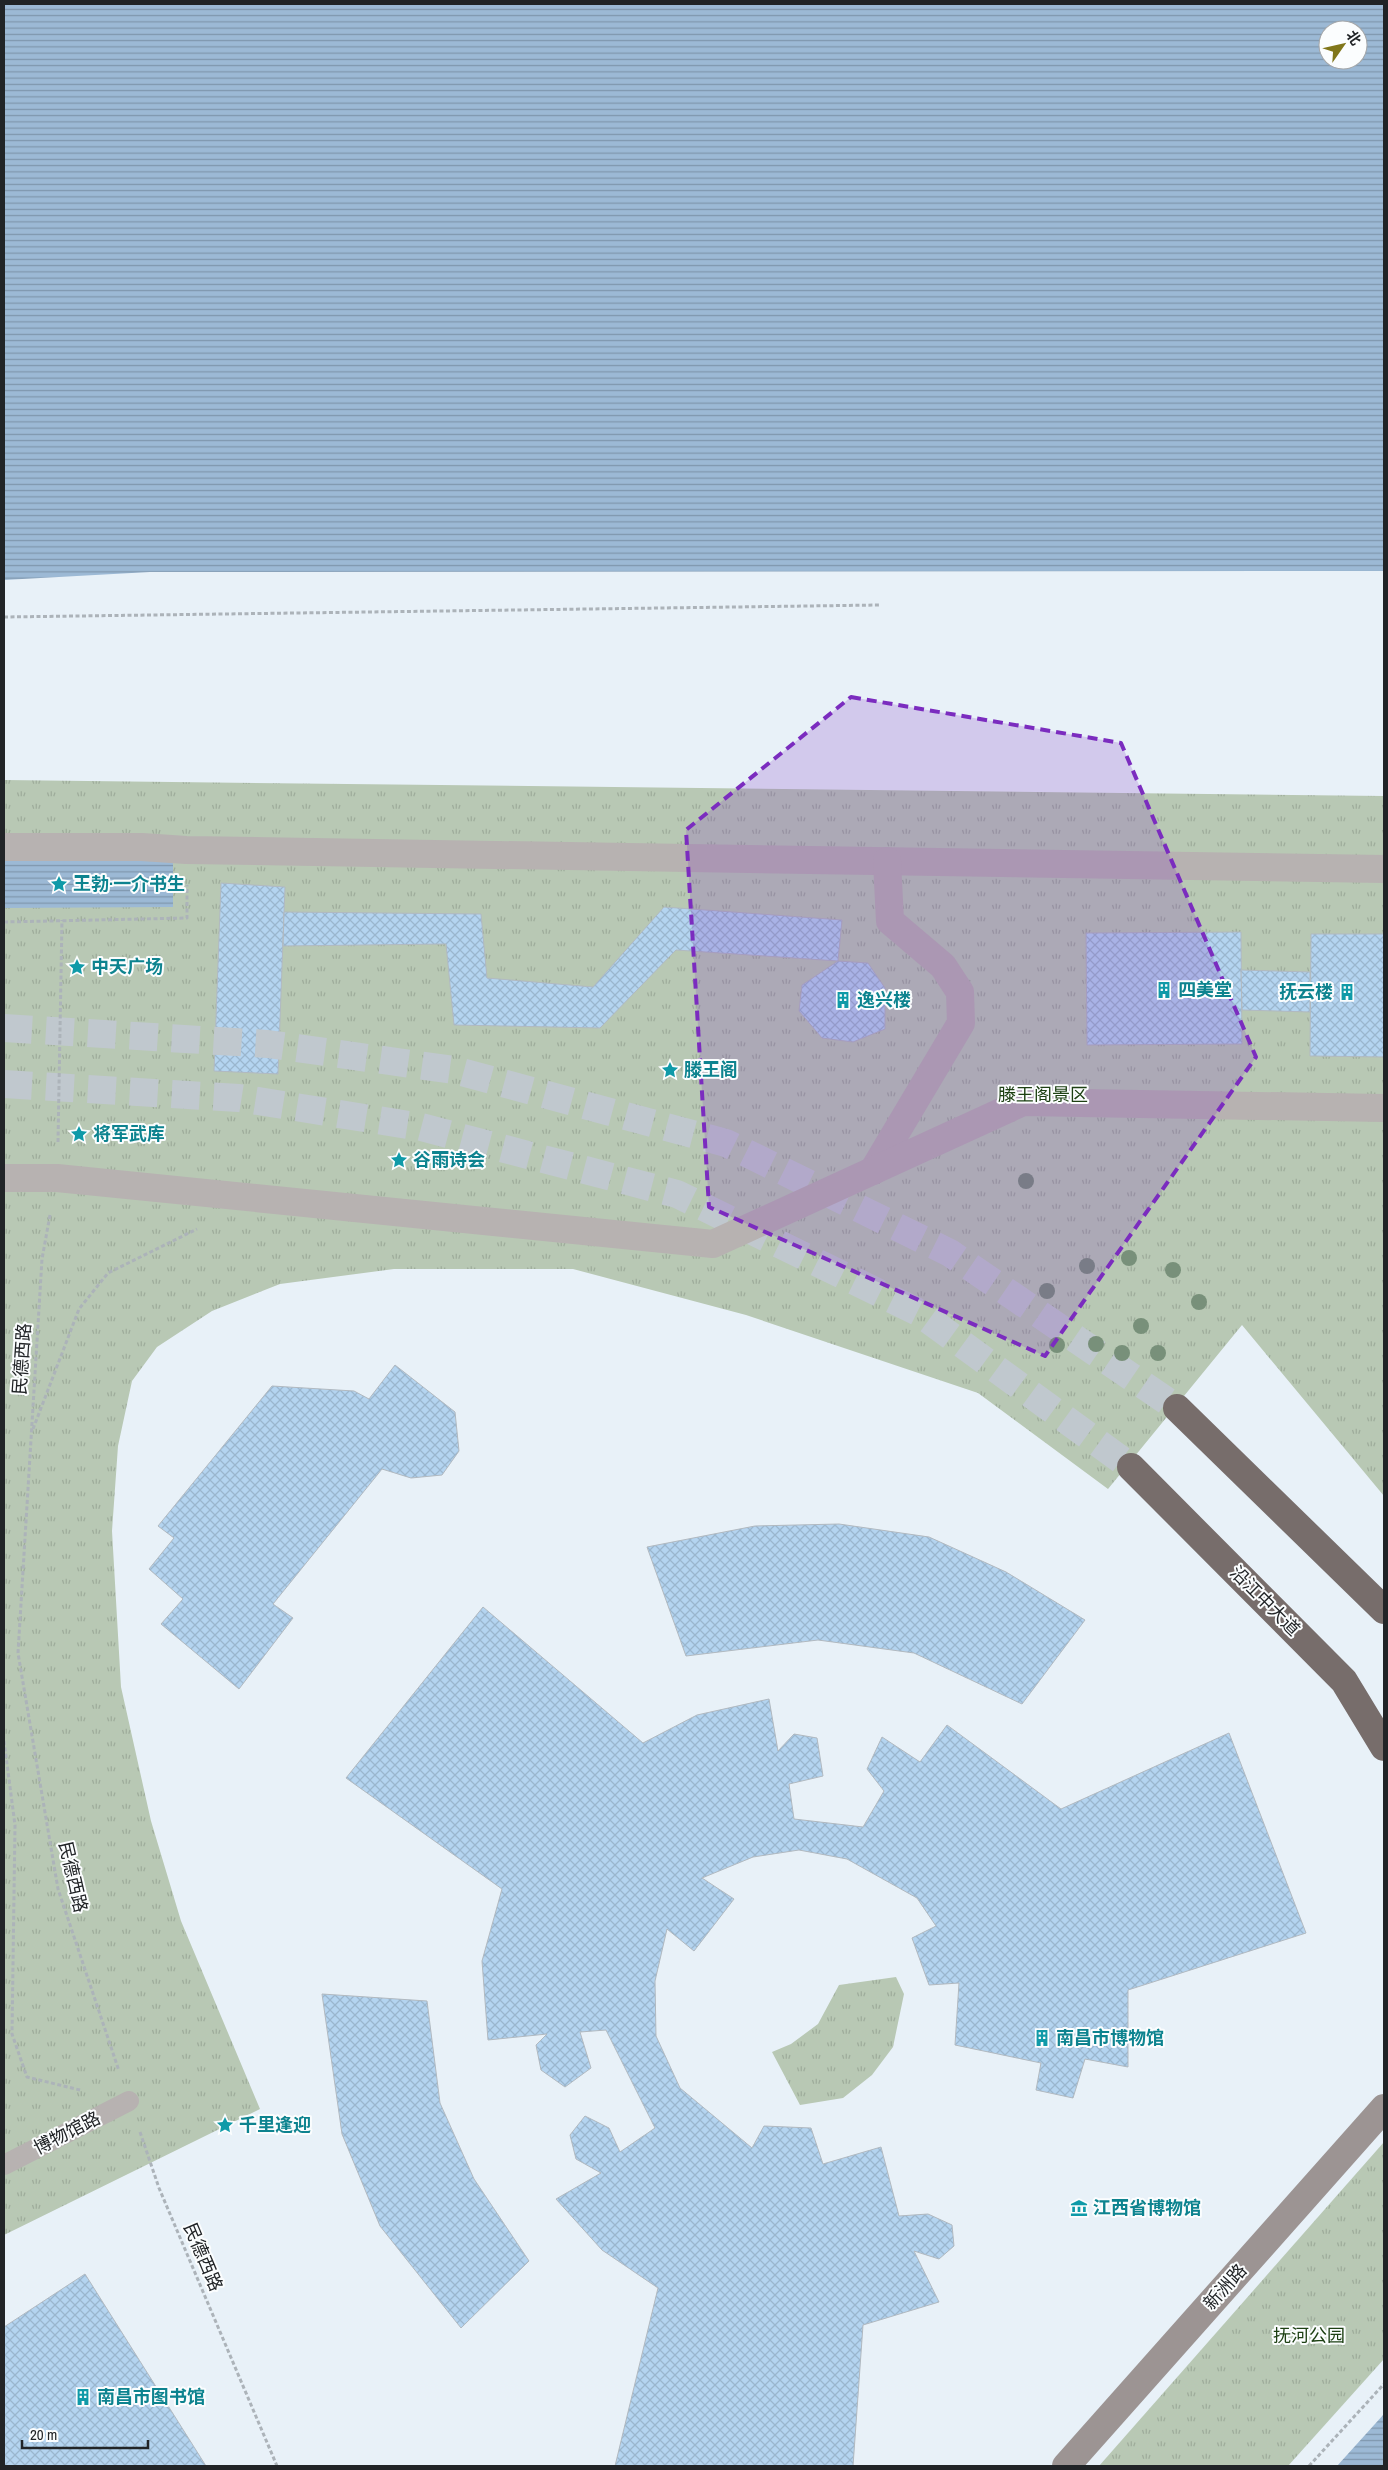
<svg xmlns="http://www.w3.org/2000/svg" width="1388" height="2470" viewBox="0 0 1388 2470" font-family="'Archivo Narrow','Noto Sans SC',sans-serif">
	<defs>
		<pattern id="grass-tufts" width="24" height="20" patternUnits="userSpaceOnUse" patternTransform="scale(1.25)"><rect width="24" height="20" fill="#b8c8b4"/><path d="M3 7l-1-3M5 7V3M7 7l1-3M15 17l-1-3M17 17v-4M19 17l1-3" fill="none" stroke="#9eac9b"/></pattern>
		<pattern id="water-rules" width="6" height="5" patternUnits="userSpaceOnUse" patternTransform="scale(1.25)"><rect width="6" height="5" fill="#9cb9d5"/><path d="M0 2.5h6" fill="none" stroke="#7f96ad"/></pattern>
		<pattern id="building-cross-hatch" width="8" height="8" patternUnits="userSpaceOnUse" patternTransform="scale(1.25)"><rect width="8" height="8" fill="#b4d4f0"/><path d="M0 0l8 8M0 8l8-8" fill="none" stroke="#9ab6ce"/></pattern>
	</defs>
	<rect width="100%" height="100%" fill="#e8f1f8"/>
	<g fill="url(#grass-tufts)">
		<path d="M4,780L1384,796V1496L1242,1325L1108,1489L978,1393L746,1315L573,1269H394L280,1284L212,1311L157,1347L132,1381L118,1446L112,1531L121,1687L151,1821L181,1921L260,2109L4,2235Z"/>
		<path d="M896,1977L904,1994L893,2047L872,2075L843,2098L800,2105L772,2052L791,2044L818,2024L839,1985Z"/>
		<path d="M1384,2142V2359L1288,2466H1099Z"/>
	</g>
	<g fill="url(#water-rules)" fill-rule="evenodd">
		<path d="M4,4H1384V571L150,572L4,580ZM1328,30H1358V60H1328Z"/>
		<path d="M4,860H173V907L4,908Z"/>
		<path d="M1384,2414V2466H1337Z"/>
	</g>
	<g fill="url(#building-cross-hatch)" stroke="#b1b9c0">
		<path d="M221,883L285,887L278,1074L214,1071Z"/>
		<path d="M664,907L842,920L838,961L676,950L600,1028L454,1025L446,944L283,946L284,912L481,914L487,978L593,987Z"/>
		<path d="M1241,932L1242,1044L1087,1045L1086,933Z"/>
		<path d="M1311,934H1384V1057L1310,1056Z"/>
		<path d="M838,961L868,963L885,988V1029L853,1042L822,1038L799,1011L802,985Z"/>
		<path d="M1241,970L1310,972V1012L1242,1010Z"/>
		<path d="M395,1365L455,1412L459,1451L442,1475L411,1478L382,1469L273,1604L293,1618L239,1689L161,1624L183,1599L149,1569L174,1538L158,1526L272,1386L354,1391L369,1399Z"/>
		<path d="M839,1524L929,1537L1006,1572L1085,1620L1022,1704L914,1653L818,1640L686,1656L647,1547L755,1526Z"/>
		<path d="M483,1607L643,1743L697,1715L769,1699L778,1751L794,1734L817,1738L823,1776L789,1784L794,1819L863,1827L884,1791L867,1769L882,1737L920,1762L947,1725L1061,1809L1229,1733L1306,1933L1128,1990V2067L1085,2059L1073,2098L1036,2090L1041,2063L955,2045L959,1983L929,1985L912,1938L936,1926L917,1898L847,1859L799,1850L753,1857L702,1878L734,1899L694,1951L667,1929L655,1981L656,2036L680,2088L752,2148L764,2126L811,2128L823,2164L881,2147L899,2216L928,2214L952,2225L954,2246L939,2259L914,2251L939,2302L863,2325L853,2466H615L658,2288L602,2250L556,2199L601,2173L576,2159L570,2135L585,2116L609,2128L620,2152L655,2128L606,2030L580,2032L591,2068L565,2087L541,2070L536,2045L547,2034L488,2040L482,1961L502,1889L346,1778Z"/>
		<path d="M322,1994L427,2001L440,2103L474,2179L529,2261L461,2328L380,2226L342,2134Z"/>
		<path d="M85,2274L206,2466H4V2327Z"/>
	</g>
	<g fill="none" stroke-linecap="round" stroke-linejoin="round">
		<g stroke="#c0c8ce" stroke-width="28" stroke-dasharray="28 14" stroke-linecap="butt">
			<path d="M4,1028L268,1044L454,1070L726,1143L950,1253L1177,1408"/>
			<path d="M4,1084L239,1098L421,1127L677,1194L918,1312L1131,1467"/>
		</g>
		<g stroke="#acb3b9" stroke-width="3" stroke-dasharray="4 2.5" stroke-linecap="butt">
			<path d="M4,617L880,605"/>
			<path d="M4,922L187,918V885"/>
			<path d="M58,1142L62,920"/>
			<path d="M50,1215L42,1259L18,1653L58,1889L119,2071"/>
			<path d="M33,1429L79,1309L108,1273L197,1229"/>
			<path d="M4,1741L15,1825L12,2034L27,2077L80,2090"/>
			<path d="M140,2132L159,2188L277,2466"/>
			<path d="M1309,2466L1384,2384"/>
		</g>
		<path stroke="#b7b2b1" stroke-width="20" d="M4,2165L129,2101"/>
		<g stroke="#b7b2b1" stroke-width="28">
			<path d="M4,847H142L186,850L1384,869"/>
			<path d="M873,1171L961,1023L960,992L943,966L890,921L887,861"/>
			<path d="M4,1178H57L713,1244L1023,1102L1384,1108"/>
		</g>
		<path stroke="#9c9493" stroke-width="28" d="M1066,2466L1384,2108"/>
		<g stroke="#776d6b" stroke-width="28">
			<path d="M1177,1408L1384,1610"/>
			<path d="M1131,1467L1344,1681L1384,1747"/>
		</g>
	</g>
	<g fill="#78907a">
		<circle cx="1026" cy="1181" r="8"/>
		<circle cx="1129" cy="1258" r="8"/>
		<circle cx="1087" cy="1266" r="8"/>
		<circle cx="1173" cy="1270" r="8"/>
		<circle cx="1047" cy="1291" r="8"/>
		<circle cx="1199" cy="1302" r="8"/>
		<circle cx="1141" cy="1326" r="8"/>
		<circle cx="1096" cy="1344" r="8"/>
		<circle cx="1057" cy="1345" r="8"/>
		<circle cx="1122" cy="1353" r="8"/>
		<circle cx="1158" cy="1353" r="8"/>
	</g>
	<path fill="#7b2cbf" fill-opacity="0.2" stroke="#7b2cbf" stroke-width="4" stroke-dasharray="10 6" stroke-linejoin="round" d="M851,697L1121,743L1256,1057L1045,1356L709,1207L686,830Z"/>
	<defs>
		<g id="sight-bare" transform="scale(1.35)"><path d="M0-6L1.8-2.2L6-1.7L2.9 1.2L3.7 5.4L0 3.3L-3.7 5.4L-2.9 1.2L-6-1.7L-1.8-2.2Z" fill="#0f9aa8" stroke="#fbfdfe" stroke-width="2.5" paint-order="stroke"/></g>
		<g id="building-bare" transform="scale(1.35)"><path d="M-4-6H4V6H1V3H-1V6H-4ZM-2.5-4.3h1.7v1.8h-1.7ZM.8-4.3h1.7v1.8H.8ZM-2.5-1h1.7V.8h-1.7ZM.8-1h1.7V.8H.8Z" fill="#0f9aa8" stroke="#fbfdfe" stroke-width="2.5" paint-order="stroke"/></g>
		<g id="museum-bare" transform="scale(1.35)"><path d="M0-6L6-3V-2H-6V-3ZM-5-1h2V3h-2ZM-1-1h2V3h-2ZM3-1h2V3H3ZM-6 4H6V6H-6Z" fill="#0f9aa8" stroke="#fbfdfe" stroke-width="2.5" paint-order="stroke"/></g>
	</defs>
	<g fill-rule="evenodd">
		<use href="#sight-bare" x="59" y="884"/>
		<use href="#sight-bare" x="77" y="967"/>
		<use href="#building-bare" x="1164" y="990"/>
		<use href="#building-bare" x="1347" y="992"/>
		<use href="#building-bare" x="843" y="1000"/>
		<use href="#sight-bare" x="670" y="1070"/>
		<use href="#sight-bare" x="79" y="1134"/>
		<use href="#sight-bare" x="399" y="1160"/>
		<use href="#building-bare" x="1042" y="2038"/>
		<use href="#sight-bare" x="225" y="2125"/>
		<use href="#museum-bare" x="1079" y="2208"/>
		<use href="#building-bare" x="83" y="2397"/>
	</g>
	<g text-anchor="middle" stroke-width="4" stroke-linejoin="round" paint-order="stroke">
		<g font-size="18" font-weight="bold" fill="#0d838f" stroke="#fbfdfe" text-anchor="start">
			<text x="73" y="890">王勃·一介书生</text>
			<text x="91" y="973">中天广场</text>
			<text x="1178" y="996">四美堂</text>
			<text x="1333" y="998" text-anchor="end">抚云楼</text>
			<text x="857" y="1006">逸兴楼</text>
			<text x="684" y="1076">滕王阁</text>
			<text x="93" y="1140">将军武库</text>
			<text x="413" y="1166">谷雨诗会</text>
			<text x="1056" y="2044">南昌市博物馆</text>
			<text x="239" y="2131">千里逢迎</text>
			<text x="1093" y="2214">江西省博物馆</text>
			<text x="97" y="2403">南昌市图书馆</text>
		</g>
		<g font-size="18" fill="#1d4013" stroke="#fbfdfe">
			<text x="1043" y="1101">滕王阁景区</text>
			<text x="1309" y="2342">抚河公园</text>
		</g>
		<g font-size="18" fill="#212427" stroke="#fbfdfe">
			<text transform="translate(22 1359) rotate(-86)" y="6">民德西路</text>
			<text transform="translate(1265 1601) rotate(45)" y="6">沿江中大道</text>
			<text transform="translate(73 1877) rotate(77)" y="6">民德西路</text>
			<text transform="translate(67 2133) rotate(-27)" y="6">博物馆路</text>
			<text transform="translate(203 2257) rotate(67)" y="6">民德西路</text>
			<text transform="translate(1225 2287) rotate(-48)" y="6">新洲路</text>
		</g>
	</g>
	<rect width="1388" height="2470" fill="none" stroke="#212427" stroke-width="10"/>
	<g transform="translate(1343 45) rotate(56)"><circle r="24" fill="#fbfdfe" stroke="#a4a6a8"/>
	<path d="M0-4L9 19L0 12L-9 19Z" fill="#80761a"/>
	<text y="-8" font-size="14" font-weight="bold" text-anchor="middle" fill="#212427">北</text>
	</g>
	<path d="M22 2440v8h126v-8" fill="none" stroke="#212427" stroke-width="2.5"/>
	<text x="30" y="2440" font-size="15" fill="#212427" stroke="#fbfdfe" stroke-width="4" paint-order="stroke">20 m</text>
</svg>
